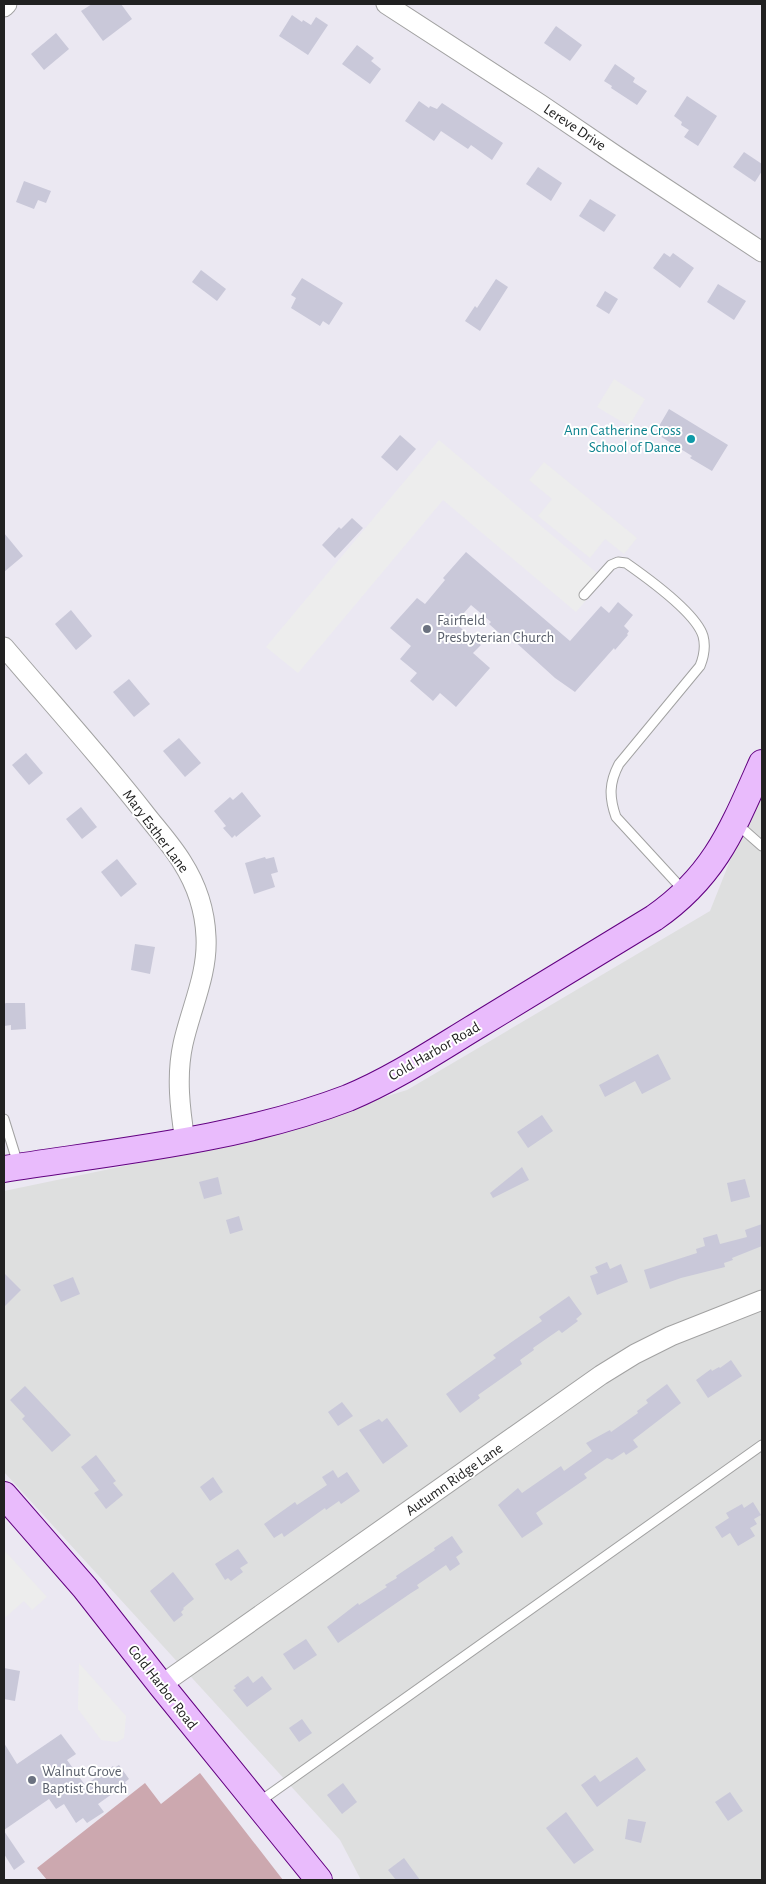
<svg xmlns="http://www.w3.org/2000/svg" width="766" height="1884" viewBox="0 0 766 1884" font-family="'Alegreya Sans',sans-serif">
	<rect width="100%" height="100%" fill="#ebe8f2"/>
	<path fill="#dedfdf" d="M762,780V1880H361L340,1840L4,1472V1191L235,1143L407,1090L710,911Z"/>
	<path fill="#cca8af" d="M200,1773L283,1880H47L37,1868L145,1783L161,1804Z"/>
	<g fill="#ededed">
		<path d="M614,379L645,399L629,426L597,407Z"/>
		<path d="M439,440L604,579L576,612L443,500L298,673L266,647Z"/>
		<path d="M544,462L637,538L624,554L605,539L590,558L538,516L552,499L529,480Z"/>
		<path d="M4,1550L47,1597L32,1610L24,1601L6,1617L4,1615Z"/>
		<path d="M79,1663L126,1716L124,1738L117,1742L101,1740L78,1709Z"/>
	</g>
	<g fill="#c9c8d9">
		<path d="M92,4H121L132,19L103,41L81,11Z"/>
		<path d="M292,15L302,22L303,20L311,25L316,17L328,25L308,55L279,36Z"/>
		<path d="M556,26L582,45L570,61L544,43Z"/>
		<path d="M56,33L69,49L44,70L31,54Z"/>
		<path d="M357,45L374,58L371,61L381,69L370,84L342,64Z"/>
		<path d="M615,64L635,78L633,82L647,91L637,105L611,88L612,86L604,81Z"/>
		<path d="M687,96L717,116L698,146L684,137L689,130L681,125L682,122L674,116Z"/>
		<path d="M419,101L429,108L430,106L437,109L442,103L503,143L492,160L471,145L468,149L441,131L434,141L405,121Z"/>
		<path d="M744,152L762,164V171L755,182L733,167Z"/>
		<path d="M538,167L562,183L551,201L526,184Z"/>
		<path d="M24,181L51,191L46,203L38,200L34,209L16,202Z"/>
		<path d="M590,199L616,215L604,232L579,216Z"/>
		<path d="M664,253L670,257L673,253L694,268L680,288L653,268Z"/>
		<path d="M201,270L226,289L217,301L192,282Z"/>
		<path d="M302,278L343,303L329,325L323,321L320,326L291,308L296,298L291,295Z"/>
		<path d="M496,279L508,287L480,331L465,321L475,306L477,308Z"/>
		<path d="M718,284L746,301L734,320L707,302Z"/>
		<path d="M605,291L618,299L609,314L596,306Z"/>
		<path d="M669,409L728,445L712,471L690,458L692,456L655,433Z"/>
		<path d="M400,435L416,449L397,471L381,457Z"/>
		<path d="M352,518L363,528L335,558L322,545L339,527L341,529Z"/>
		<path d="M4,533L23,556L4,572Z"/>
		<path d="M466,552L570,641L601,606L609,613L618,602L633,615L624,626L629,631L627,634L628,635L615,650L614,648L575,692L555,678L511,638L508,641L489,624L491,622L471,605L455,623L481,645L473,653L490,668L456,707L440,693L433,701L410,681L417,673L400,659L411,646L390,628L417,598L425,604L445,580L443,578Z"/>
		<path d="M71,610L92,636L76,650L55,624Z"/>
		<path d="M129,679L150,704L134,717L113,692Z"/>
		<path d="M179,738L201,763L185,777L163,751Z"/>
		<path d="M26,753L43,773L29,785L12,765Z"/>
		<path d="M242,792L261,816L236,837L235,835L232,838L223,828L226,826L214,811L230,797L233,800Z"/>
		<path d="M81,807L97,827L82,839L66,819Z"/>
		<path d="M265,857L266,859L274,857L278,872L271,874L275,887L254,894L245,863Z"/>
		<path d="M117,859L137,884L121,897L101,872Z"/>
		<path d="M135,944L155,947L150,974L131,970Z"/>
		<path d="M6,1003H25L26,1029L11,1030V1025L4,1026V1004Z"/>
		<path d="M658,1054L671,1079L642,1094L635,1081L605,1097L599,1085Z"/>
		<path d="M542,1115L553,1131L528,1148L517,1132Z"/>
		<path d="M522,1167L529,1180L493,1198L490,1193Z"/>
		<path d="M218,1177L222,1194L204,1199L199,1182Z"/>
		<path d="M745,1179L750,1197L731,1202L727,1183Z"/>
		<path d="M239,1216L243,1230L230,1234L226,1220Z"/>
		<path d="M762,1224V1246L732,1258L733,1260L724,1263L725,1267L681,1278L650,1289L644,1270L697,1253L696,1249L705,1246L703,1238L717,1234L720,1244L747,1237L745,1230Z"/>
		<path d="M607,1262L610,1269L621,1264L628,1282L597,1295L590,1276L598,1273L595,1267Z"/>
		<path d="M4,1273L21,1290L4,1307Z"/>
		<path d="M73,1277L80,1294L61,1302L53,1285Z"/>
		<path d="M569,1296L582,1314L576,1319L578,1321L562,1333L559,1330L533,1348L534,1350L520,1360L522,1364L478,1395L480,1398L460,1413L446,1394L496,1358L493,1355L542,1321L539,1317Z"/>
		<path d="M731,1360L742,1376L708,1398L696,1380L711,1369L712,1371L719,1367L720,1368Z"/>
		<path d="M667,1384L681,1403L633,1440L638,1447L626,1455L624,1452L612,1460L607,1458L584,1474L587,1478L536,1513L543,1524L522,1538L498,1505L518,1488L522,1493L561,1466L564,1471L592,1451L586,1443L610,1430L611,1432L638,1413L637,1411L648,1403L646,1400Z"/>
		<path d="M25,1386L71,1435L52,1452L22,1419L25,1416L10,1400Z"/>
		<path d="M342,1402L353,1416L338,1426L328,1412Z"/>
		<path d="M387,1418L408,1446L383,1464L359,1430L379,1419L382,1422Z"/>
		<path d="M96,1455L116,1481L113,1483L123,1495L106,1509L94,1493L99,1490L81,1467Z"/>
		<path d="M333,1470L338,1478L347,1472L360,1491L341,1504L339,1501L326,1510L325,1508L284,1537L282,1533L274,1538L264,1524L295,1502L297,1505L327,1485L322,1477Z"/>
		<path d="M213,1477L223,1492L210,1501L200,1487Z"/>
		<path d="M753,1502L761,1515L754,1519L757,1524L750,1528L755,1536L738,1546L730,1533L722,1538L715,1527L729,1518L726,1513L742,1504L744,1508Z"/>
		<path d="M452,1536L463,1552L456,1557L460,1564L450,1571L446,1565L417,1585L419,1588L411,1593L338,1643L327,1627L358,1603L359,1605L387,1587L385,1585L397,1578L396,1576L435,1550L434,1548Z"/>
		<path d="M238,1549L248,1563L240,1568L243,1572L231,1581L228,1578L225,1580L215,1564Z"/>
		<path d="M173,1572L194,1599L183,1608L184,1609L181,1612L183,1615L174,1622L150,1591Z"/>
		<path d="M306,1639L317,1655L294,1670L283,1654Z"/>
		<path d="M4,1668L20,1671L15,1701L4,1699Z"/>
		<path d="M248,1676L253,1683L262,1676L272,1689L247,1707L233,1690L236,1688L234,1686Z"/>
		<path d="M302,1719L312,1733L299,1742L289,1728Z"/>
		<path d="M61,1734L76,1754L67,1760L85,1785L113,1766L114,1768L119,1765L129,1779L125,1782L126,1784L98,1804L104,1812L87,1823L83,1818L76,1823L64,1804L56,1809L49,1799L4,1830V1743L17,1764Z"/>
		<path d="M637,1757L646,1770L597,1807L581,1785L595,1775L600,1782Z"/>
		<path d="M343,1783L357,1802L342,1814L327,1795Z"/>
		<path d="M730,1792L743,1811L728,1821L715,1802Z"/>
		<path d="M566,1812L594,1850L574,1864L546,1828Z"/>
		<path d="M628,1819L646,1822L641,1843L625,1839Z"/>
		<path d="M4,1831L25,1862L14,1870L4,1854Z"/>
		<path d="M404,1858L420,1880H396L388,1870Z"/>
	</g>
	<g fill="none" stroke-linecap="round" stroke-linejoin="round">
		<g stroke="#a2a2a2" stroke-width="11">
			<g id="service">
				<path d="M584,595L611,565L618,562L626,563C646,577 696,613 703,636C706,647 704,656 700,666L619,764C609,783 609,797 616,817L684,891"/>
				<path d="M737,824L762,846"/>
				<path d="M4,1119L18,1164"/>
				<path d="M259,1802L762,1445"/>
			</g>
		</g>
		<g stroke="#a2a2a2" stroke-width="21">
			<g id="minor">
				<path d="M386,4L540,104L618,157L762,252"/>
				<path d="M4,7L7,4"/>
				<path d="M4,647C50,701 99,755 143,811C156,828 171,844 182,862C196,884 205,911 206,937C208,974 191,1008 183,1044C176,1076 180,1109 185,1141"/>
				<path d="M161,1685L601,1375L635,1354L671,1336L762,1300"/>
			</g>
		</g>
		<g stroke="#620081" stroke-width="28">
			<g id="secondary">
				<path d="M4,1169C119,1151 238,1140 348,1098C394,1079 437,1050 480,1024C538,989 596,953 654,918C715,876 733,828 762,763"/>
				<path d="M4,1495L85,1588L161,1685L319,1880"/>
			</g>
		</g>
		<use href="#service" stroke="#fff" stroke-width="9"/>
		<use href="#minor" stroke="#fff" stroke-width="19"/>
		<use href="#secondary" stroke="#e9bbfc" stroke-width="26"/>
	</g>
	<circle fill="#0f9aa8" stroke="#fff" stroke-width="2" cx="691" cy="439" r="5"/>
	<g fill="#6b7280" stroke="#fff" stroke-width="2">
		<circle cx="427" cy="629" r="5"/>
		<circle cx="32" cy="1780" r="5"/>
	</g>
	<g text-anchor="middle" stroke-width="4" stroke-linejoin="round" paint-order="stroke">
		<g font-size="15" fill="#212121" stroke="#fff">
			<text transform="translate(575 127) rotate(34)" y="5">Lereve Drive</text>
			<text transform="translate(156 831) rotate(53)" y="5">Mary Esther Lane</text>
			<text transform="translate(434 1051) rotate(-30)" y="5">Cold Harbor Road</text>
			<text transform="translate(454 1479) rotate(-35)" y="5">Autumn Ridge Lane</text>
			<text transform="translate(163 1687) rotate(52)" y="5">Cold Harbor Road</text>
		</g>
		<g font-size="15" fill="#0d838f" stroke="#fff" text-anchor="end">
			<text x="681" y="435">Ann Catherine Cross<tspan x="681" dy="17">School of Dance</tspan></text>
		</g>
		<g font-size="15" fill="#5b616d" stroke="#fff" text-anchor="start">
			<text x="437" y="625">Fairfield<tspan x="437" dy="17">Presbyterian Church</tspan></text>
			<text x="42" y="1776">Walnut Grove<tspan x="42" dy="17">Baptist Church</tspan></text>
		</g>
	</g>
	<rect width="766" height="1884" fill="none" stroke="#212121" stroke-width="10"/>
</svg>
